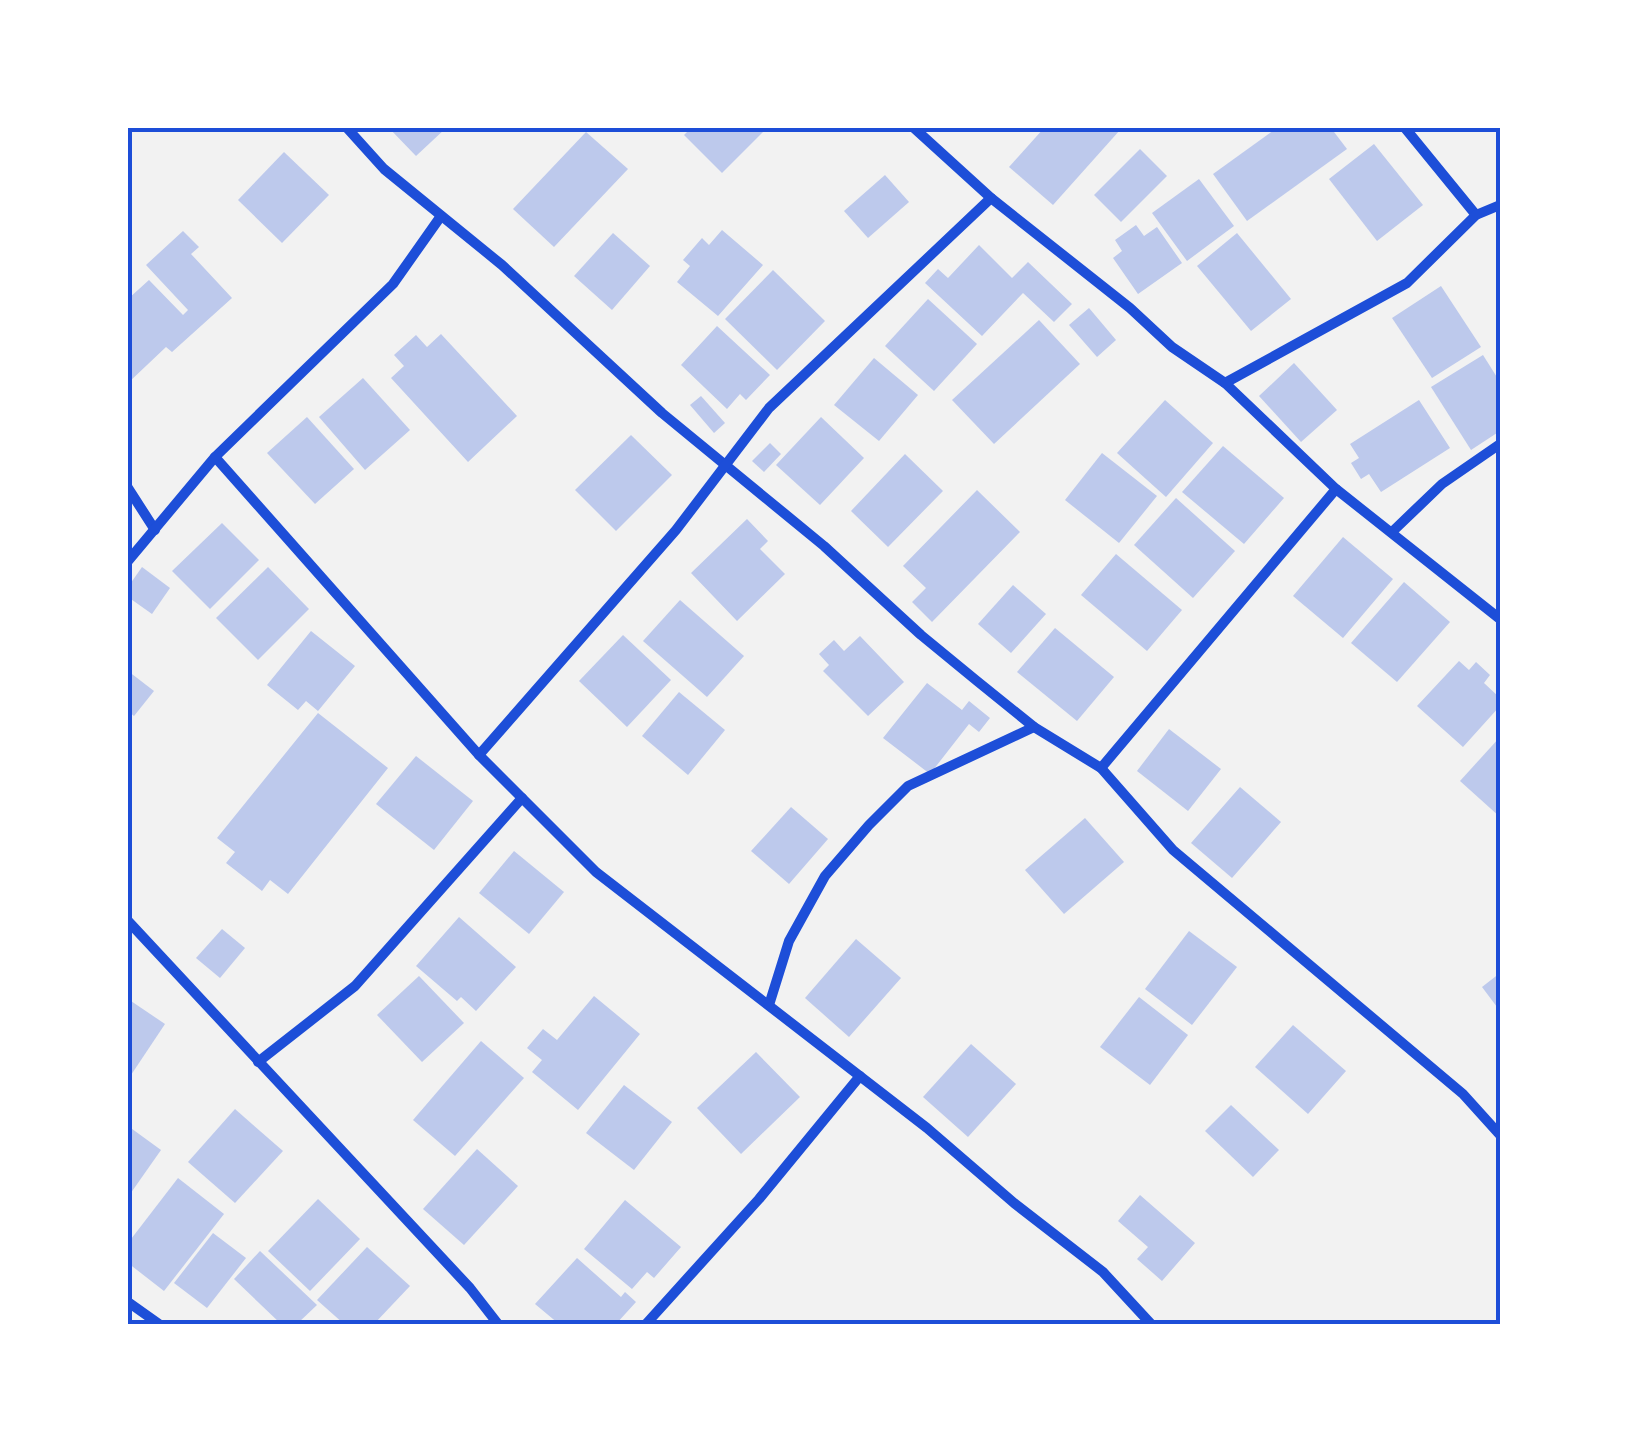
<svg xmlns="http://www.w3.org/2000/svg" width="1628" height="1452" viewBox="0 0 1628 1452" font-family="Barlow,sans-serif">
	<rect width="100%" height="100%" fill="#f2f2f2"/>
	<g fill="#bdc9ec">
		<path d="M389,128H446L416,156Z"/>
		<path d="M691,128H767L722,173L684,135Z"/>
		<path d="M1044,128L1120,130L1053,205L1009,167Z"/>
		<path d="M1277,128H1331L1347,149L1247,221L1213,174Z"/>
		<path d="M586,132L628,169L554,247L513,209Z"/>
		<path d="M1374,144L1423,205L1377,241L1329,179Z"/>
		<path d="M1140,149L1167,176L1121,222L1094,195Z"/>
		<path d="M284,152L329,195L282,243L238,200Z"/>
		<path d="M885,175L909,202L868,238L844,211Z"/>
		<path d="M1199,179L1234,226L1187,261L1152,213Z"/>
		<path d="M1136,225L1144,236L1157,227L1182,263L1138,294L1113,258L1122,251L1115,240Z"/>
		<path d="M722,230L763,265L718,316L677,282L690,266L683,260L702,238L709,245Z"/>
		<path d="M183,231L199,247L191,254L232,298L172,352L166,347L128,383V299L149,280L183,315L188,310L146,265Z"/>
		<path d="M613,233L650,266L612,310L574,276Z"/>
		<path d="M1237,233L1291,299L1251,331L1197,266Z"/>
		<path d="M979,245L1012,278L1028,262L1072,304L1054,322L1023,293L982,336L925,283L938,269L948,278Z"/>
		<path d="M773,270L825,321L777,370L725,319Z"/>
		<path d="M1441,286L1481,347L1432,378L1392,318Z"/>
		<path d="M928,299L977,344L934,391L885,346Z"/>
		<path d="M1089,308L1116,340L1097,357L1069,325Z"/>
		<path d="M1039,320L1080,364L994,444L952,400Z"/>
		<path d="M717,326L770,375L746,400L740,394L727,409L681,365Z"/>
		<path d="M441,334L517,416L468,462L391,378L404,366L394,355L416,335L427,347Z"/>
		<path d="M1483,355L1500,382V431L1471,450L1431,387Z"/>
		<path d="M874,358L918,395L879,441L834,405Z"/>
		<path d="M1294,363L1337,410L1301,442L1259,396Z"/>
		<path d="M363,378L410,430L365,470L319,417Z"/>
		<path d="M701,396L725,423L714,433L690,405Z"/>
		<path d="M1165,400L1213,443L1166,497L1117,453Z"/>
		<path d="M1419,400L1450,448L1381,492L1369,474L1361,479L1351,463L1359,458L1350,444Z"/>
		<path d="M307,417L354,469L315,504L267,453Z"/>
		<path d="M821,417L864,458L820,505L776,465Z"/>
		<path d="M631,435L672,475L616,531L575,490Z"/>
		<path d="M770,443L781,454L764,472L752,461Z"/>
		<path d="M1223,446L1284,498L1244,544L1182,492Z"/>
		<path d="M1102,453L1157,496L1119,543L1065,500Z"/>
		<path d="M905,454L943,491L888,547L851,511Z"/>
		<path d="M977,490L1020,532L932,622L912,602L926,588L903,566Z"/>
		<path d="M1176,498L1235,551L1193,598L1134,545Z"/>
		<path d="M747,519L768,541L760,549L785,574L737,621L691,573Z"/>
		<path d="M222,523L259,560L210,609L172,571Z"/>
		<path d="M1343,537L1393,579L1343,638L1293,596Z"/>
		<path d="M1116,554L1182,610L1147,651L1081,595Z"/>
		<path d="M142,567L170,588L152,614L128,597V587Z"/>
		<path d="M268,567L309,609L258,660L216,618Z"/>
		<path d="M1404,582L1450,622L1397,682L1351,643Z"/>
		<path d="M1013,585L1046,614L1011,653L978,624Z"/>
		<path d="M680,600L744,656L707,697L643,641Z"/>
		<path d="M1055,628L1114,677L1077,721L1017,672Z"/>
		<path d="M311,631L355,666L318,711L306,701L298,710L267,685Z"/>
		<path d="M623,635L671,680L627,727L579,681Z"/>
		<path d="M860,636L904,682L868,716L823,671L829,665L819,654L834,640L844,651Z"/>
		<path d="M1459,661L1469,670L1476,662L1490,675L1484,683L1500,698V706L1463,747L1417,706Z"/>
		<path d="M128,671L154,691L134,716L128,711Z"/>
		<path d="M927,683L962,710L969,701L990,718L979,732L969,724L930,774L883,738Z"/>
		<path d="M679,692L725,730L688,775L642,736Z"/>
		<path d="M318,713L388,768L288,894L270,880L262,891L226,863L235,852L217,838Z"/>
		<path d="M1169,729L1221,769L1188,811L1137,771Z"/>
		<path d="M1500,737V817L1460,781Z"/>
		<path d="M416,756L473,801L434,850L376,804Z"/>
		<path d="M1240,787L1281,822L1232,878L1191,843Z"/>
		<path d="M791,807L828,839L789,884L751,851Z"/>
		<path d="M1085,818L1124,862L1064,914L1025,870Z"/>
		<path d="M514,851L564,892L529,934L479,893Z"/>
		<path d="M459,917L516,967L476,1011L461,997L457,1001L416,966Z"/>
		<path d="M222,929L245,948L220,978L196,958Z"/>
		<path d="M1189,931L1237,967L1192,1025L1145,989Z"/>
		<path d="M856,939L901,978L849,1037L805,998Z"/>
		<path d="M1500,973V1011L1482,987Z"/>
		<path d="M419,976L464,1023L422,1062L377,1015Z"/>
		<path d="M594,996L640,1034L578,1110L532,1072L542,1060L527,1048L543,1029L557,1040Z"/>
		<path d="M1139,997L1188,1035L1150,1085L1100,1047Z"/>
		<path d="M128,999L165,1024L131,1075L128,1072Z"/>
		<path d="M1293,1025L1346,1071L1308,1114L1255,1067Z"/>
		<path d="M481,1041L524,1078L455,1156L413,1120Z"/>
		<path d="M971,1044L1016,1084L968,1137L923,1097Z"/>
		<path d="M756,1052L800,1097L741,1154L697,1108Z"/>
		<path d="M624,1085L672,1122L634,1170L586,1133Z"/>
		<path d="M1231,1105L1279,1150L1253,1177L1205,1131Z"/>
		<path d="M235,1109L283,1151L235,1203L188,1162Z"/>
		<path d="M128,1126L161,1150L128,1197Z"/>
		<path d="M477,1149L518,1186L464,1245L423,1209Z"/>
		<path d="M178,1178L224,1214L164,1291L128,1263V1243Z"/>
		<path d="M1140,1195L1195,1243L1162,1281L1137,1259L1148,1247L1118,1221Z"/>
		<path d="M318,1199L360,1239L310,1291L268,1251Z"/>
		<path d="M625,1200L681,1247L654,1278L647,1272L632,1289L584,1249Z"/>
		<path d="M213,1233L246,1258L207,1308L174,1283Z"/>
		<path d="M367,1247L410,1286L374,1324H344L317,1300Z"/>
		<path d="M260,1251L317,1305L297,1324H281L234,1279Z"/>
		<path d="M577,1258L621,1297L625,1292L636,1302L616,1324H559L535,1304Z"/>
	</g>
	<g fill="none" stroke-linecap="round" stroke-linejoin="round">
		<g stroke="#1d4ed8" stroke-width="10">
			<path d="M347,128L384,169L502,265L662,413L824,546L921,635L977,681L1034,727L1101,768L1173,850L1463,1094L1500,1135"/>
			<path d="M914,128L991,198L1130,308L1172,347L1225,383L1336,489L1500,619"/>
			<path d="M1405,128L1476,215"/>
			<path d="M1225,383L1407,283L1476,215L1500,205"/>
			<path d="M215,457L479,755L596,872L927,1128L1014,1203L1103,1272L1151,1324"/>
			<path d="M128,488L155,530"/>
			<path d="M1392,532L1442,484L1500,444"/>
			<path d="M128,561L215,457L393,284L441,216"/>
			<path d="M479,755L676,530L769,408L991,198"/>
			<path d="M1101,768L1336,489"/>
			<path d="M128,921L470,1288L498,1324"/>
			<path d="M769,1005L789,941L825,876L869,825L908,786L1034,727"/>
			<path d="M258,1062L355,986L522,798"/>
			<path d="M128,1302L159,1324"/>
			<path d="M646,1324L759,1199L860,1076"/>
		</g>
	</g>
	<rect width="1628" height="1452" fill="none" stroke="#ffffff" stroke-width="260"/>
	<rect x="130" y="130" width="1368" height="1192" fill="none" stroke="#1d4ed8" stroke-width="4"/>
</svg>
